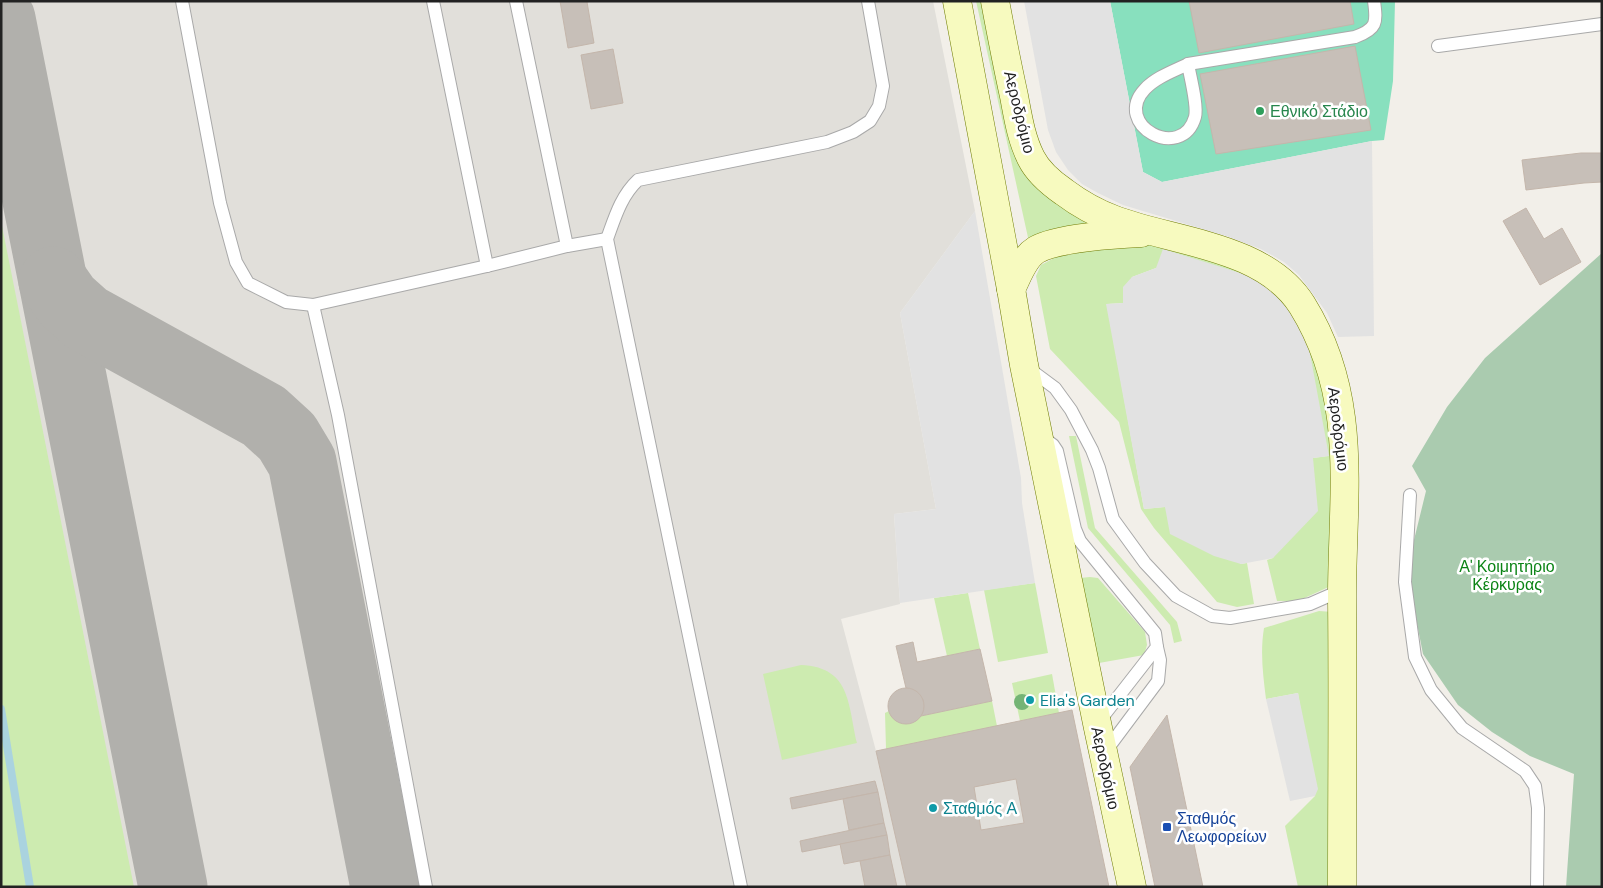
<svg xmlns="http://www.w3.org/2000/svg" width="1603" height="888" viewBox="0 0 1603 888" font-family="'DM Sans',sans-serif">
	<rect width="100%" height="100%" fill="#f2efe9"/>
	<path fill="#e1dfda" d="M1,1H933L975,211L900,313L936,509L894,514L900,604L841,619L876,751L1072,710L1109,887H1Z"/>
	<g fill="#cdebb0">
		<path d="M976,1H986L1025,159L1108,226L1029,242Z"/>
		<path d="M1,221L134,887H1Z"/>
		<path d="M1149,240L1250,269L1317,353L1335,456L1333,585L1298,601H1277L1267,560L1273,558L1313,458L1328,456L1156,268L1132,277L1123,303L1107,304L1144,509L1165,507L1241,564L1247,563L1254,604L1237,607L1217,602L1154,528L1141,509L1119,422L1050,349L1036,276L1041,265L1056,257Z"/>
		<path d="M1069,436H1076L1095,528L1177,622L1182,641L1174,643L1170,625L1088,528Z"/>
		<path d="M1090,577L1098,578L1145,632L1147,645L1144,655L1099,663L1080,578Z"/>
		<path d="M1035,583L1048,653L998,662L984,590Z"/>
		<path d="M968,593L980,649L947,656L934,598Z"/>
		<path d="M1319,611L1333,612L1328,887H1298L1285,826L1315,796L1298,693L1266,699C1263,675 1260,652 1264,628Z"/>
		<path d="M801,665C851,667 848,705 857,743L782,760L763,674Z"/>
		<path d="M1052,674L1059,713L1020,721L1012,683Z"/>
		<path d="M992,701L997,726L886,749L885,713L889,711C895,725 910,727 921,716Z"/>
	</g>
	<path fill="#aacbaf" d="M1602,253V887H1566L1574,774L1530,756L1492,732L1458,705L1423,654L1410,588L1414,540L1426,491L1412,466L1447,407L1485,358Z"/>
	<path fill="#88e0be" d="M1110,1H1395L1393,81L1384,140L1372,141L1162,182L1143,172Z"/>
	<g fill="#e2e2e2">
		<path d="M1024,1H1110L1143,172L1162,182L1372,141L1374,336L1338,337L1327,313L1299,275L1284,262L1261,249L1226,236L1123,205L1098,193L1082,184L1068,170L1056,152L1048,130Z"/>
		<path d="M975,211L1021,478L1022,503L1035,583L900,603L894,514L936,509L900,313Z"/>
		<path d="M1163,249L1250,276L1275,292L1298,316L1309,348L1329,456L1313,458L1318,511L1273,558L1241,564L1214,556L1170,534L1165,507L1144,509L1106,304L1123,303V287L1132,277L1156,268Z"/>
		<path d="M1298,693L1318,789L1315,796L1290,801L1266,699Z"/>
	</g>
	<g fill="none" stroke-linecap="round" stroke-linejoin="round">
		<path stroke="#aad3df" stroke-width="8" d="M1,709L30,887"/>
		<g stroke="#b1b0ac" stroke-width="69">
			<path d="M1,19L173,887"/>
			<path d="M53,281L67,301L86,318L264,416L287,437L302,462L385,887"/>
		</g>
	</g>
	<g fill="#c7bfb8" stroke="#c4b6ab" fill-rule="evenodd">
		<path d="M560,1H591L587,2L594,43L568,48Z"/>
		<path d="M1189,1H1350L1354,24L1199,53Z"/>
		<path d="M1355,46L1371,130L1216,154L1200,74Z"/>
		<path d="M613,49L623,103L591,109L581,55Z"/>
		<path d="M1581,153H1602V182L1584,183L1526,190L1522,160Z"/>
		<path d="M1526,208L1544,239L1562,228L1581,262L1540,285L1503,221Z"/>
		<path d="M913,642L917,662L980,649L992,701L921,716L923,711V700L916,692L906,688L896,646Z"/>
		<circle cx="906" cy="706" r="18"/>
		<path d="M1072,710L1109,887H907L876,751ZM1016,779L1024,823L981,830L974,787Z"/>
		<path d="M1167,715L1203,887H1155L1130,767Z"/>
		<path d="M875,781L878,792L792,809L790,798Z"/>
		<path d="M878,792L884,823L849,830L843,799Z"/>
		<path d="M884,823L887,835L802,852L800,841Z"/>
		<path d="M887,835L890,855L844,864L840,844Z"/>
		<path d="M890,855L897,887H865L860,861Z"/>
	</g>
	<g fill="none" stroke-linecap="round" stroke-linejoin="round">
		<g stroke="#a9a9a9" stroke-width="14">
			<g id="lane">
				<path d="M182,1L220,203L236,262L248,283L286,302L313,305L487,266L567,246L607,239"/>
				<path d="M433,1L487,266"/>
				<path d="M516,1L567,246"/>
				<path d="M1438,46L1602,24"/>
				<path d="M1188,64L1355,37C1377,29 1377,23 1374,1"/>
				<path d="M1188,64C1190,76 1198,106 1195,117C1182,163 1111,125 1145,89C1156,77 1174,71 1188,64Z"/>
				<path d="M313,305L338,415L426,887"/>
				<path d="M1028,368L1055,388L1071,410L1092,450L1099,468L1113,519L1145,563L1176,596L1212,616L1230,618L1310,604L1342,590"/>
				<path d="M1042,437L1053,445L1057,451L1075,529L1080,541L1155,633L1157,647L1104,715L1100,724"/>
				<path d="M1410,495L1405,582L1415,657L1431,690L1462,728L1525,771L1535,786L1538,808L1537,887"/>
				<path d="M1105,752L1158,681L1160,660L1157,647"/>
				<path d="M741,887L607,239C615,217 621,196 638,180L827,142L853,132L870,121L879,106L883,86L868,1"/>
			</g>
		</g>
		<g stroke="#707d05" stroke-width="29">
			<g id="secondary">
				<path d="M957,1L1011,289L1024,365L1098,728L1132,887"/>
				<path d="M995,1C1001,33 1007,64 1014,96C1018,117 1021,138 1031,158C1038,172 1051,183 1064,192C1080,204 1096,213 1115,220C1174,242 1265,246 1302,305C1360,398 1342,495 1342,597C1343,694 1342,790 1342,887"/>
				<path d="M1011,289C1018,276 1023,258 1036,250C1056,238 1117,234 1141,233"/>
			</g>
		</g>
		<use href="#lane" stroke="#fff" stroke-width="12"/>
		<use href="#secondary" stroke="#f7fabf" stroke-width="28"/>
	</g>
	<circle fill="#74b475" cx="1022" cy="702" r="8"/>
	<circle fill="#2e9e5b" stroke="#fff" stroke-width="2" cx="1260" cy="111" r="5"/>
	<g fill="#0f9aa8" stroke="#fff" stroke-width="2">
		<circle cx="1030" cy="700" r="5"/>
		<circle cx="933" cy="808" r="5"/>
	</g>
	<rect fill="#1a4fb4" stroke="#fff" stroke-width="2" x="1162" y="822" width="10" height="10" rx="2.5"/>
	<g text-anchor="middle" stroke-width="5" stroke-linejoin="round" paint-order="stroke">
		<g font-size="16" fill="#27864d" stroke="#fff" text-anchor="start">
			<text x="1270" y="117">Εθνικό Στάδιο</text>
		</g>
		<g font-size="16" fill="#222" stroke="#fff">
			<text transform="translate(1020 112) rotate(76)" y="6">Αεροδρόμιο</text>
			<text transform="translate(1339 429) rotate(83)" y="6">Αεροδρόμιο</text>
			<text transform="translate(1106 768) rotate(78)" y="6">Αεροδρόμιο</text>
		</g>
		<g font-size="16" fill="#0c8416" stroke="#fff">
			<text x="1507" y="572">Α' Κοιμητήριο<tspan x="1507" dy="18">Κέρκυρας</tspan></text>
		</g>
		<g font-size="16" fill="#0d838f" stroke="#fff" text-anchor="start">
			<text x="1040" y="706">Elia's Garden</text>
			<text x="943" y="814">Σταθμός Α</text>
		</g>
		<g font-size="16" fill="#164399" stroke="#fff" text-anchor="start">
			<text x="1177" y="824">Σταθμός<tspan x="1177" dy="18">Λεωφορείων</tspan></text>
		</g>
	</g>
	<rect width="1603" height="888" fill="none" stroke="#222222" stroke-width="5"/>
</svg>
